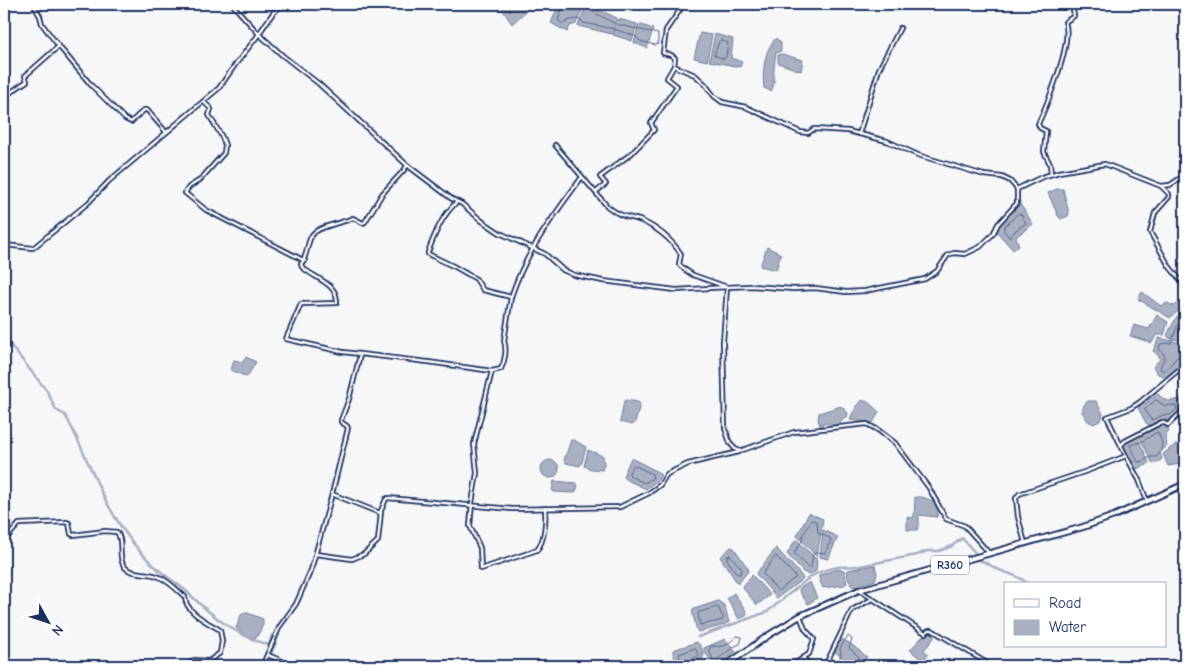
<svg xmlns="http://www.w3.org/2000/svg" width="1189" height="670" viewBox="0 0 1189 670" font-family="'Comic Neue',sans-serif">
	<rect width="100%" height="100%" fill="#f6f7f9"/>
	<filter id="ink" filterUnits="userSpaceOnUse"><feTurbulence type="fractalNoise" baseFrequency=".02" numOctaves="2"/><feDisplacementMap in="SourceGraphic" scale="10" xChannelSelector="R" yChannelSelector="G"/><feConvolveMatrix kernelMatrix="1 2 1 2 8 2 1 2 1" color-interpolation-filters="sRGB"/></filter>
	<g filter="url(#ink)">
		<g fill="#a9b0c1" stroke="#707c99">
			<path d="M505,4H518L527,10L512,24L502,9Z"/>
			<path d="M559,4H585L576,24L570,26L567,32L551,23Z"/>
			<path d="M587,4L617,18L612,34L578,26Z"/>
			<path d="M619,19L637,24L632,41L613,35Z"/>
			<path d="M639,24L653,29L647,48L634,43Z"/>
			<path d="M700,33L712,35L707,61L694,58Z"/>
			<path d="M715,34L733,39L731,58L742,62L740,67L709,61Z"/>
			<path d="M776,38L781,43V51L776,53C775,59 774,65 774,71C773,79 776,83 771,91L764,88C762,72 764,50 776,38Z"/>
			<path d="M781,54L803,60L801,71L778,63V55Z"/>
			<path d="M1057,189H1063L1069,213L1068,216L1061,219L1058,216L1048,193Z"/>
			<path d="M1020,204L1033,224L1017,236L1016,238L1019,245L1013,250L997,232L1000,224Z"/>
			<path d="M767,247L781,254L776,270L760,266Z"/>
			<path d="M1142,292L1161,306L1167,303L1174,306L1185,300V314L1178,311L1170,318L1138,299Z"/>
			<path d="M1157,315L1168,322L1164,335H1156L1152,343L1130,336L1134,325L1149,329Z"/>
			<path d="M1177,316L1185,320V342L1169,338L1167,335Z"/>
			<path d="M1159,338L1185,344C1185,358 1177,368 1166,377L1158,374L1153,367L1160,359L1158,355L1153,351Z"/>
			<path d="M246,357L256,362L247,377L231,370L234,360L243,362Z"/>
			<path d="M1155,393H1157C1170,406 1169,399 1184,399L1185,400V407L1170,421L1164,420L1150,426L1146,423L1138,408L1143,403H1147L1148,399Z"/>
			<path d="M626,400L638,402L640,404L635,423L632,425L620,422L624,401Z"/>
			<path d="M861,400L868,402L879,412L873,423L850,420L852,414Z"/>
			<path d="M1088,401H1096L1103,414L1101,420L1094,424L1088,421L1082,412L1084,405Z"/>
			<path d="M841,406L848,413L847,418H843L839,425C833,426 829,423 823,423L822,426L820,425L818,420L819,413Z"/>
			<path d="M1162,423L1167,425L1169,431L1165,437L1167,446L1160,453L1162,459L1157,463L1153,464L1140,438V436Z"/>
			<path d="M1137,437L1149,462L1147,465L1136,469L1123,445L1126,441Z"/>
			<path d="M571,440H574L586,447L582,462L580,466L566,463L564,460Z"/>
			<path d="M1176,444L1182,446L1185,451V460L1181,464L1168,466L1163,454Z"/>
			<path d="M588,450L603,456L604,464L602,470L591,469L584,466Z"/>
			<path d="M631,458L658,472L661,475L658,480L646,489L625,479L623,476Z"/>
			<circle cx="550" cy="469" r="9"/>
			<path d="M554,481L576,483L578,486L575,493L554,492L552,490Z"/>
			<path d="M915,497C928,496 940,503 937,517L919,515V525L917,530H907V517L912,518L914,516Z"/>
			<path d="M809,513L823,519L817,557L797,536Z"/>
			<path d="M823,530L838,537L828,559L820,557Z"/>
			<path d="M796,539L817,560L816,571L809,575L803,572L787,554Z"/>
			<path d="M731,547L734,548L749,570L738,584L720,557Z"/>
			<path d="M776,548L801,575L803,579L777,598L756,574Z"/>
			<path d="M875,565L877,574L875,580L854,587L851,585L847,575L848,570Z"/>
			<path d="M838,569L844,570L847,583L844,585L823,588L819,579V575Z"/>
			<path d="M752,575L770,595L757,605L742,587Z"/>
			<path d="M810,582L817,598L808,604L799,591L800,588Z"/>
			<path d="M734,593L747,612L746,616L739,619L727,598Z"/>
			<path d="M718,601L724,605L729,622L724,625L699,632L697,631L692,611L694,609Z"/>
			<path d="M245,612L263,619V625L256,638L248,637L236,628L241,615Z"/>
			<path d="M930,631L934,636V638L924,650L928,654L923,661L910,650L923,636Z"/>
			<path d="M840,638L851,644L867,657L859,666H853L834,651Z"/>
			<path d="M725,639L736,652L716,666L705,653L704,648Z"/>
			<path d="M697,642C701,645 705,653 703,658L688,666H678L673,653V650Z"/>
		</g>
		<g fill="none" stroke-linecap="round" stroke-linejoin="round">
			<g stroke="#546386" stroke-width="1">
				<path d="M559,4L562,9L558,20L563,24L570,20L578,19L584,23L614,29L635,36L640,41L655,45L658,44V34L616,24L589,10L587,4"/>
				<path d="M721,40L728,43L726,57L724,59L714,55L719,42Z"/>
				<path d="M1018,214H1021L1026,223L1016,230L1011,236L1009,237L1004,231V227Z"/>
				<path d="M1185,324H1178L1171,343L1160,344L1159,349C1170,360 1161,359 1160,369L1165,371L1180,354L1185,353"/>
				<path d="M1156,400L1165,406L1175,405L1177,409L1170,415H1163L1151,420L1145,410Z"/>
				<path d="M1158,432L1162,443L1161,451L1156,457H1149L1144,461L1138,462L1130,445L1141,442Z"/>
				<path d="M634,465L652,474L653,478L644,483L630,476L629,473Z"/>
				<path d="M812,520L817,522L818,533L830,538L831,540L825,553L817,552L813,554L811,567L809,569L794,553L802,541L803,535Z"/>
				<path d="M730,555L742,569L740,574H737L727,559V557Z"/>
				<path d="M776,556L796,577L778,591L763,574Z"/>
				<path d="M718,607L723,617V620L700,625L698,613Z"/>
				<path d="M737,636L742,637L740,644L733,647L717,660H713L709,650L711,646C727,647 725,646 737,636Z"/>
				<path d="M682,666L679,654L695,648L699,655L691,660V666"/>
				<path d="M833,666L841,656L840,648L848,636L852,639L849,648L859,657L860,666"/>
			</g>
			<g stroke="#a9b0c1" stroke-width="2.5">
				<path d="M4,337L47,391L56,410L65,415C86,452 98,493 122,528C132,543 146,559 160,571C168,578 178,584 187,592C211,615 236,636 269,645L272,635H279"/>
				<path d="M979,560C986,562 991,566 997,569C1008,574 1019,575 1028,584"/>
				<path d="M279,635L271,654L284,661L286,666"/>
				<path d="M698,637L767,612L810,577L822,571L838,567L860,566L917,555L927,551H939L952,546L962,538L977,555"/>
			</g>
			<g stroke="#1b2f5e" stroke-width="6">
				<g id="street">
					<path d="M33,4L40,16L42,24L57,44L91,85L125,119L131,122L144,110H147L166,132"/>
					<path d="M232,4L259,34L282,55L319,84L407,165L452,199L462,204L482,221L500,233L545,254L563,270L574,275L603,281L676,290L727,287L723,342L725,428L730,443L735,449L740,451L794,432L867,424L878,430L895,443L929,488L946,519L965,526L990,554"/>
					<path d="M674,66L695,75L705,84L714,96L722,102L746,107L800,132L808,133L814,129L848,131L887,141L918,155L984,175L1002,177L1010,181L1017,189"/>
					<path d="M4,97L27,81L25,76L59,46"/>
					<path d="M204,102L211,109L209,115L222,137L225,145L224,153L200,180L189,187L185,193L206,210L305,261"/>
					<path d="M859,134L879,69L900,28"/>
					<path d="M555,145L607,206C619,216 625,216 639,220C656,227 671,239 681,254L679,264L684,269L693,275L727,287L751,286L793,289L815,288L846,292L865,291L925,279L937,271L948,255L954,253L965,254L980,247L993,234L998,224L1017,203V189L1042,177L1059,172L1105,164L1161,186L1170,185L1185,175"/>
					<path d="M407,165L405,169L382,194L365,222L363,223L353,218C343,223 318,226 312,235C306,244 308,256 301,264L302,267C313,278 338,283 337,303L301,304L286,339L343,352L428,362L492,371L474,444L477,473L472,503L470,526L480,548L481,569L537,550C545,540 546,521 545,508"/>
					<path d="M1051,174L1050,164L1044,152L1046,131L1040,128L1038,124C1048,102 1073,43 1065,22L1074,16L1072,4"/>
					<path d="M1161,186L1169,194V197L1155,213L1150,232L1169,266L1185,286"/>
					<path d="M596,192L606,184L600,177L632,153L654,130L651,123L677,86L667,78L674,66L675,58L671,55L663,53L666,30L680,10L679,4"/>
					<path d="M457,202C442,215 435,234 428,252V254L455,267L476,279L483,290L511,297L504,341C507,349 505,361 501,369L492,371"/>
					<path d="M4,245L33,248L88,203L109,181L219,88L235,65L256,38L273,13L283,4"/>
					<path d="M511,297C526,251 554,215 582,177"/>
					<path d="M1121,445L1125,441L1162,422L1168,425L1185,409"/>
					<path d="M1126,456L1107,417L1131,408L1140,402L1181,368L1185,371"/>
					<path d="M332,494L380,513L386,499L388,498L512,509L620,507L649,493L660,485L667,474L688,464L739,452"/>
					<path d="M4,541L19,524L67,522L69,523L71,534L73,535L105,531L117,532C124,541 117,556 124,566C130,575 148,572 157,576C168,580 177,590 185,597C185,612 209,623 220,630L222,641L220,653L209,661L194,660L187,666"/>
					<path d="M1025,543L1018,517L1016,498L1019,494L1087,471L1126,456L1139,480L1147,501"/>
					<path d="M316,554L352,559L364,554L378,541L381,512"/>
					<path d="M859,590L925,633L929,630H932L992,666"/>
					<path d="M268,655L282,661L284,666"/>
					<path d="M803,658L811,666"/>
					<path d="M262,666L280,626L296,604L311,570L332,494L348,428L347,426L341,422V420L349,399L360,355"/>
					<path d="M791,666L809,654L814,639L805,629L800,616"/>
					<path d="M825,666L852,610L872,599"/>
				</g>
			</g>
			<g stroke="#1b2f5e" stroke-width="8">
				<path id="primary" d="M725,666L769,635L800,616L859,590L1083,527L1114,516L1185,484"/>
			</g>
			<use href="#street" stroke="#fff" stroke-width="2.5"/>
			<use href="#primary" stroke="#fff" stroke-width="4"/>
		</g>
	</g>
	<g text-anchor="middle" stroke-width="4" stroke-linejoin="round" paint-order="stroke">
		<rect fill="#fff" stroke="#5f6d8e" stroke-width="1" x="931" y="555.5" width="38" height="19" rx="4"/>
		<g font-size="12" font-weight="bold" fill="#1b2f5e">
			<text x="950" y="569">R360</text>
		</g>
	</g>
	<rect width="1189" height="670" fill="none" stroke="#fff" stroke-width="20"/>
	<rect x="10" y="10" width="1169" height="650" fill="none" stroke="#1b2f5e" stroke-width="2" filter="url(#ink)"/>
	<rect x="1004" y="582" width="162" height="65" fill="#ffffff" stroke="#a4acbf"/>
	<rect x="1014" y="599" width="25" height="8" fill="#ffffff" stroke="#a4acbf"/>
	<text x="1049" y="608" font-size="15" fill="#1b2f5e">Road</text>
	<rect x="1014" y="620" width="25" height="15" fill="#a9b0c1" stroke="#a4acbf"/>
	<text x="1049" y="632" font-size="15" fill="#1b2f5e">Water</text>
	<g transform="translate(48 622) rotate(130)" stroke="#ffffff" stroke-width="4" paint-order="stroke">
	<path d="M0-4L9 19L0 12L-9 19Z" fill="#1b2f5e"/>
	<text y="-8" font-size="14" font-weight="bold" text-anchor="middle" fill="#1b2f5e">N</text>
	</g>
</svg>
